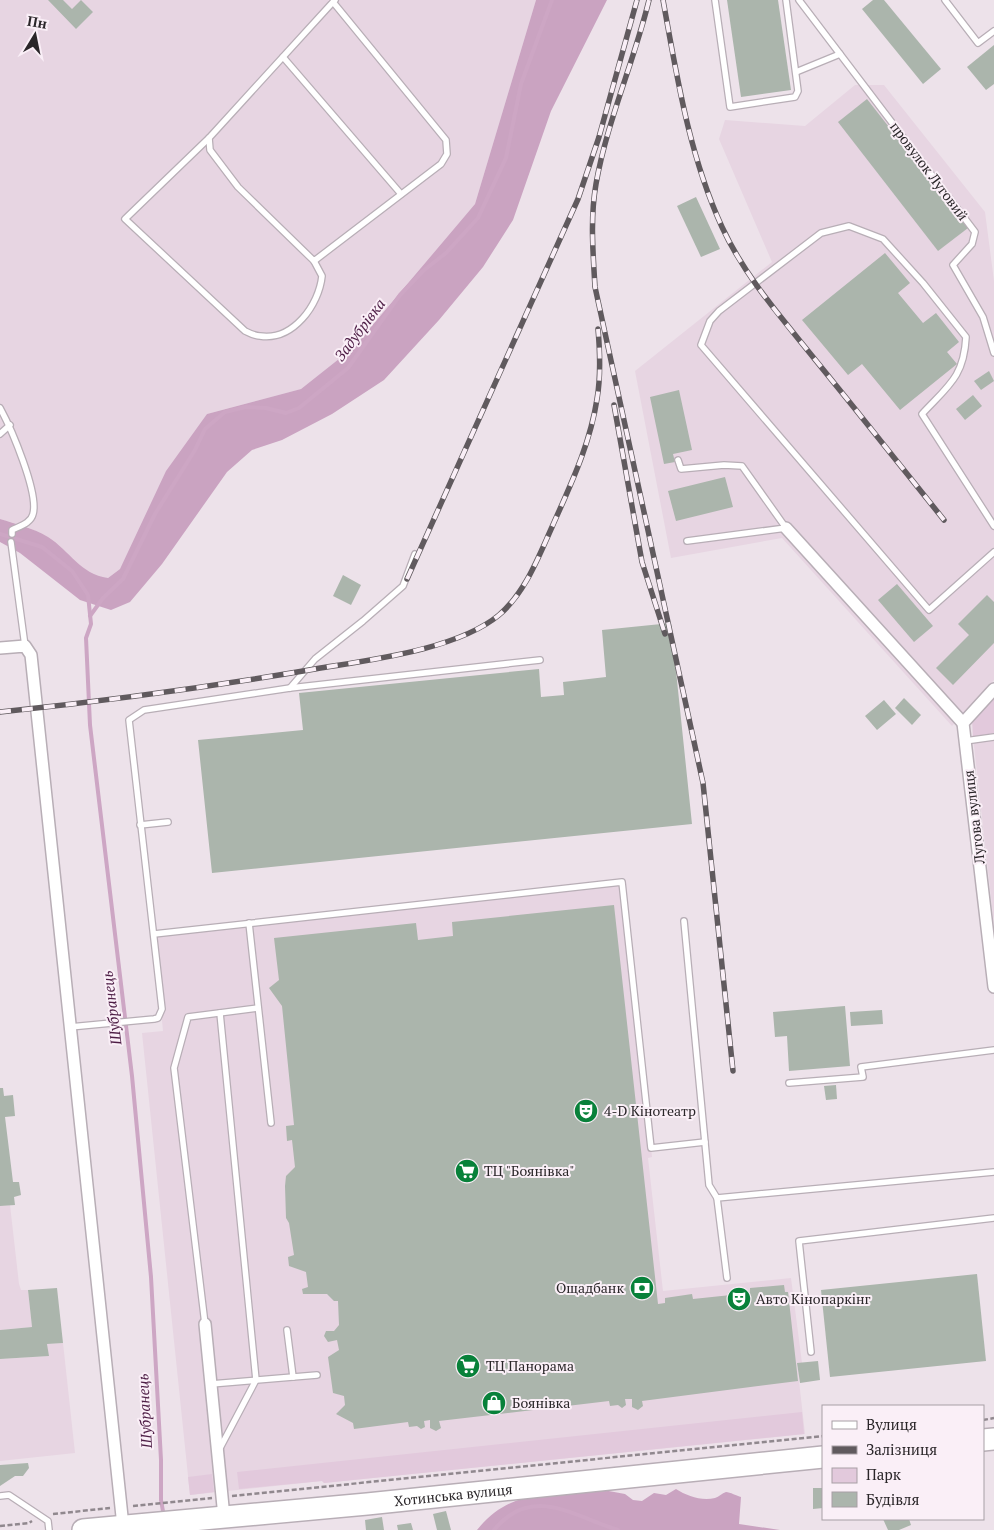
<svg xmlns="http://www.w3.org/2000/svg" width="994" height="1530" viewBox="0 0 994 1530" font-family="'PT Serif',serif">
	<rect width="100%" height="100%" fill="#ede2ea"/>
	<g fill="#e7d5e2">
		<path d="M0,0H536L475,204L354,347L301,389L207,414L120,569L108,578L95,576L80,567L46,536L27,527L0,519Z"/>
		<path d="M855,85H884L985,212L994,281V680L952,726L782,538L671,558L635,371L772,262L719,139L725,120L805,126Z"/>
		<path d="M994,733V924L973,737Z"/>
		<path d="M622,882L651,1148L652,1157L648,1158L663,1291L791,1278L802,1363H797L805,1434L324,1483L322,1481L190,1495L142,1033L163,1031L154,934Z"/>
		<path d="M10,1205L19,1284L21,1290H28L32,1327L0,1330V1206Z"/>
		<path d="M63,1343L75,1453L0,1461V1359L48,1356L47,1344Z"/>
	</g>
	<g fill="#e2c9dc">
		<path d="M994,695V733L973,737L972,720Z"/>
		<path d="M802,1412L804,1434L324,1483L322,1481L239,1489L237,1472Z"/>
		<path d="M212,1474L214,1492L190,1495L188,1477Z"/>
	</g>
	<g fill="#caa3c1">
		<path d="M536,0H607L551,111L513,220L483,267L439,320L384,380L332,414L282,440L252,450L227,472L162,564L130,602L111,610L80,600L20,553L0,542V519C16,524 33,528 48,537C70,551 80,574 108,578L120,569L166,471L207,414L301,389L354,347L475,204Z"/>
		<path d="M587,1487L625,1494L633,1500L642,1501L654,1493L666,1495L676,1489C687,1496 701,1501 715,1498C719,1497 722,1493 726,1492C730,1492 737,1496 741,1497L739,1524L780,1530H477C506,1493 543,1494 587,1487Z"/>
	</g>
	<g fill="none" stroke-linecap="round" stroke-linejoin="round">
		<g stroke="#cda6c4" stroke-width="4">
			<path d="M0,534L42,547L72,571L88,595L91,624L86,638L90,725L132,1076L151,1277L161,1460V1500L164,1517"/>
			<path d="M90,616L103,598L123,579L155,514L195,450L205,429L225,412L246,407L266,408L286,413L299,408L348,368L400,295L423,271L446,253L478,218L506,158L521,84L552,0"/>
			<path d="M494,1530C532,1484 573,1516 618,1530"/>
		</g>
	</g>
	<g fill="#abb5ac">
		<path d="M48,0H63L72,9L81,0L93,12L76,29Z"/>
		<path d="M727,0H778L791,90L741,97Z"/>
		<path d="M873,0H884L941,69L923,84L862,9Z"/>
		<path d="M994,45V84L986,90L967,67Z"/>
		<path d="M867,99L968,228L938,251L838,122Z"/>
		<path d="M696,197L720,249L701,257L677,206Z"/>
		<path d="M885,253L910,283L898,293L923,323L936,313L959,342L947,352L957,364L900,410L862,364L848,375L802,320Z"/>
		<path d="M989,371L994,381L981,390L974,381Z"/>
		<path d="M679,390L692,450L673,454L675,462L664,464L650,397Z"/>
		<path d="M973,395L982,406L965,420L956,409Z"/>
		<path d="M725,477L733,507L676,521L668,491Z"/>
		<path d="M343,575L361,585L351,605L333,596Z"/>
		<path d="M897,584L933,626L914,642L878,600Z"/>
		<path d="M987,595L994,602V643L953,685L936,668L969,635L958,624Z"/>
		<path d="M671,623L692,824L212,873L198,740L303,730L299,693L539,669L541,697L564,695L563,682L606,677L602,630Z"/>
		<path d="M904,698L921,715L912,725L895,708Z"/>
		<path d="M884,700L896,714L877,730L865,716Z"/>
		<path d="M614,905L658,1304L665,1303V1298L692,1294L693,1299L750,1293V1288L784,1285L785,1292H788L798,1381L642,1401L643,1406L638,1410L632,1407V1399H625L626,1405L622,1408L618,1405L610,1406L609,1401L439,1421L441,1428L436,1431L430,1428V1420L424,1421L425,1427L421,1429L417,1426L409,1427L408,1422L354,1429L353,1423L336,1414L345,1405L344,1396L333,1393L328,1357L339,1350L337,1340L328,1342L324,1336L326,1331H334L339,1325L338,1301H334L327,1294H303L302,1289L308,1287L306,1272L289,1266L288,1257L294,1255L289,1223L286,1218L285,1186L286,1176L295,1167L292,1140L287,1141L286,1126L294,1125L282,1006L269,988L279,980L274,938L416,923L418,940L453,936L452,922Z"/>
		<path d="M845,1006L850,1066L789,1071L787,1036L775,1037L773,1012Z"/>
		<path d="M882,1010L883,1024L851,1026L850,1012Z"/>
		<path d="M836,1085L837,1099L826,1100L824,1086Z"/>
		<path d="M0,1088H3L4,1096L13,1095L15,1116L5,1117L13,1182H19L21,1195L14,1197L15,1205L0,1206Z"/>
		<path d="M977,1274L986,1361L830,1377L821,1290Z"/>
		<path d="M57,1288L63,1343L47,1344L49,1356L0,1359V1330L32,1327L28,1290Z"/>
		<path d="M818,1361L820,1380L800,1383L797,1363Z"/>
		<path d="M28,1463L29,1468L23,1476H15L0,1486V1465Z"/>
		<path d="M813,1488H823V1508L813,1509Z"/>
		<path d="M446,1511L451,1530H437L433,1514Z"/>
		<path d="M382,1517L384,1530H366L365,1520Z"/>
		<path d="M883,1519H909L911,1525L899,1530H888Z"/>
		<path d="M411,1523L413,1530H398L397,1525Z"/>
	</g>
	<g fill="none" stroke-linecap="round" stroke-linejoin="round">
		<g stroke="#b8aeb6" stroke-width="8">
			<g id="lane">
				<path d="M715,0L730,107L795,97L798,91L786,0"/>
				<path d="M799,0L975,232L972,244L953,265L983,317L994,353"/>
				<path d="M945,0L978,43L994,31"/>
				<path d="M333,2L446,140L447,154L441,164L314,261L238,187L210,150L209,138L333,2L335,0"/>
				<path d="M283,57L401,194"/>
				<path d="M796,72L840,54"/>
				<path d="M209,138L125,219L245,331C249,333 255,336 260,336C293,341 319,305 322,276L314,261"/>
				<path d="M0,408C11,428 39,493 33,514C31,523 20,526 12,530V534"/>
				<path d="M0,434L10,425"/>
				<path d="M678,460L681,469L724,465L742,466L786,528L687,541"/>
				<path d="M994,526L922,414C948,386 964,377 966,337L923,283L883,239L849,226L821,233L719,311L710,321L701,345L929,610L994,552"/>
				<path d="M11,542L25,646"/>
				<path d="M290,688L315,659L363,621L403,586L415,554"/>
				<path d="M965,741L994,737"/>
				<path d="M140,825L168,822"/>
				<path d="M684,921L709,1185L717,1198"/>
				<path d="M249,923L271,1123"/>
				<path d="M154,934L622,882L651,1148L705,1142"/>
				<path d="M70,1027L154,1019L158,1018L162,1009L129,720L144,710L290,688L540,660"/>
				<path d="M789,1083L863,1077L861,1067L994,1050"/>
				<path d="M727,1278L717,1198L994,1172"/>
				<path d="M205,1324L174,1068L188,1017L258,1008"/>
				<path d="M287,1330L293,1377"/>
				<path d="M811,1352L799,1241L994,1218"/>
				<path d="M211,1384L317,1375"/>
				<path d="M219,1450L256,1380L220,1013"/>
				<path d="M0,1496L9,1495L48,1521L49,1530"/>
			</g>
		</g>
		<g stroke="#b8aeb6" stroke-width="14">
			<g id="street">
				<path d="M786,528L963,723"/>
				<path d="M0,648L25,646L31,655L123,1526"/>
				<path d="M994,689L963,723L994,987"/>
				<path d="M205,1324L224,1517"/>
			</g>
		</g>
		<g stroke="#b8aeb6" stroke-width="24">
			<g id="highway">
				<path d="M983,1440L994,1439"/>
				<path id="s1" d="M83,1530L367,1504L823,1457"/>
			</g>
		</g>
		<g stroke="#90888e" stroke-width="2.5" stroke-dasharray="5 2.5" stroke-linecap="butt">
			<path d="M983,1420L994,1418"/>
			<path d="M232,1496L823,1436"/>
			<path d="M133,1506L212,1498"/>
			<path d="M53,1514L110,1508"/>
			<path d="M0,1526L29,1523L32,1521"/>
		</g>
		<use href="#lane" stroke="#fff" stroke-width="5.5"/>
		<use href="#street" stroke="#fff" stroke-width="11"/>
		<use href="#highway" stroke="#fff" stroke-width="21"/>
		<g stroke="#605a5e" stroke-width="5.5">
			<g id="rail">
				<path d="M649,0C634,62 607,121 596,184C590,218 593,253 595,287L703,783L733,1071"/>
				<path d="M663,0C677,77 689,155 722,227C744,275 780,316 813,357C857,411 900,465 944,520"/>
				<path d="M614,405L642,562L665,634"/>
				<path d="M407,579L578,199L599,137L637,0"/>
				<path d="M0,712C105,701 210,687 315,669C368,660 457,650 499,615C525,593 538,558 552,527C570,486 590,445 597,399C601,376 600,352 598,329"/>
			</g>
		</g>
		<use href="#rail" stroke="#faeff7" stroke-width="4" stroke-dasharray="11" stroke-linecap="butt"/>
	</g>
	<defs>
		<g id="theatre-disc" transform="scale(1.25)"><circle r="9.5" fill="#08813a" stroke="#faeff7"/><path d="M-5-5.5Q0-4 5-5.5V0Q5 5 0 6Q-5 5-5 0ZM-3.3-2.5H-1v1.5H-3.3ZM1-2.5H3.3v1.5H1ZM-2.8 1Q0 5.5 2.8 1Z" fill="#fff"/></g>
		<g id="supermarket-disc" transform="scale(1.25)"><circle r="9.5" fill="#08813a" stroke="#faeff7"/><path d="M-6-5.5h2.5l.6 2H6L4.5 2H-2.5L-4.4-4H-6ZM-1.5 3.2a1.3 1.3 0 1 0 .1 0ZM3 3.2a1.3 1.3 0 1 0 .1 0Z" fill="#fff"/></g>
		<g id="bank-disc" transform="scale(1.25)"><circle r="9.5" fill="#08813a" stroke="#faeff7"/><path d="M-6-4H6V4H-6ZM0-2.3a2.3 2.3 0 1 0 0 4.6a2.3 2.3 0 1 0 0-4.6Z" fill="#fff"/></g>
		<g id="shop-disc" transform="scale(1.25)"><circle r="9.5" fill="#08813a" stroke="#faeff7"/><path d="M-5-2.5h2.3a2.7 3.5 0 0 1 5.4 0H5L5.5 6h-11ZM-1.5-2.5h3a1.5 2.3 0 0 0-3 0Z" fill="#fff"/></g>
	</defs>
	<g fill-rule="evenodd">
		<use href="#theatre-disc" x="586" y="1111"/>
		<use href="#supermarket-disc" x="467" y="1171"/>
		<use href="#bank-disc" x="642" y="1288"/>
		<use href="#theatre-disc" x="739" y="1299"/>
		<use href="#supermarket-disc" x="468" y="1366"/>
		<use href="#shop-disc" x="494" y="1403"/>
	</g>
	<g text-anchor="middle" stroke-width="4" stroke-linejoin="round" paint-order="stroke">
		<g font-size="14" fill="#2a2629" stroke="#faeff7">
			<text transform="translate(929 171) rotate(53)" y="5">провулок Луговий</text>
			<text transform="translate(974 817) rotate(-97)" y="5">Лугова вулиця</text>
			<text dy="5" stroke="none"><textPath href="#s1" startOffset="372">Хотинська вулиця</textPath></text>
		</g>
		<g font-size="14" fill="#2a2629" stroke="#faeff7" text-anchor="start">
			<text x="604" y="1116">4-D Кінотеатр</text>
			<text x="484" y="1176">ТЦ "Боянівка"</text>
			<text x="624" y="1293" text-anchor="end">Ощадбанк</text>
			<text x="756" y="1304">Авто Кінопаркінг</text>
			<text x="486" y="1371">ТЦ Панорама</text>
			<text x="512" y="1408">Боянівка</text>
		</g>
		<g font-size="15" font-style="italic" fill="#4e1e46" stroke="#faeff7">
			<text transform="translate(360 330) rotate(-53)" y="5">Задубрівка</text>
			<text transform="translate(112 1008) rotate(-97)" y="5">Шубранець</text>
			<text transform="translate(145 1411) rotate(-93)" y="5">Шубранець</text>
		</g>
	</g>
	<rect x="822" y="1405" width="162" height="115" fill="#faeff7" stroke="#a79fa5"/>
	<rect x="832" y="1421" width="25" height="8" fill="#ffffff" stroke="#a79fa5"/>
	<text x="866" y="1430" font-size="15" fill="#2a2629">Вулиця</text>
	<rect x="832" y="1446" width="25" height="8" fill="#605a5e" stroke="#a79fa5"/>
	<text x="866" y="1455" font-size="15" fill="#2a2629">Залізниця</text>
	<rect x="832" y="1468" width="25" height="15" fill="#e2c9dc" stroke="#a79fa5"/>
	<text x="866" y="1480" font-size="15" fill="#2a2629">Парк</text>
	<rect x="832" y="1492" width="25" height="15" fill="#abb5ac" stroke="#a79fa5"/>
	<text x="866" y="1505" font-size="15" fill="#2a2629">Будівля</text>
	<g transform="translate(35 35) rotate(10)" stroke="#faeff7" stroke-width="4" paint-order="stroke">
	<path d="M0-4L9 19L0 12L-9 19Z" fill="#2a2629"/>
	<text y="-8" font-size="14" font-weight="bold" text-anchor="middle" fill="#2a2629">Пн</text>
	</g>
</svg>
